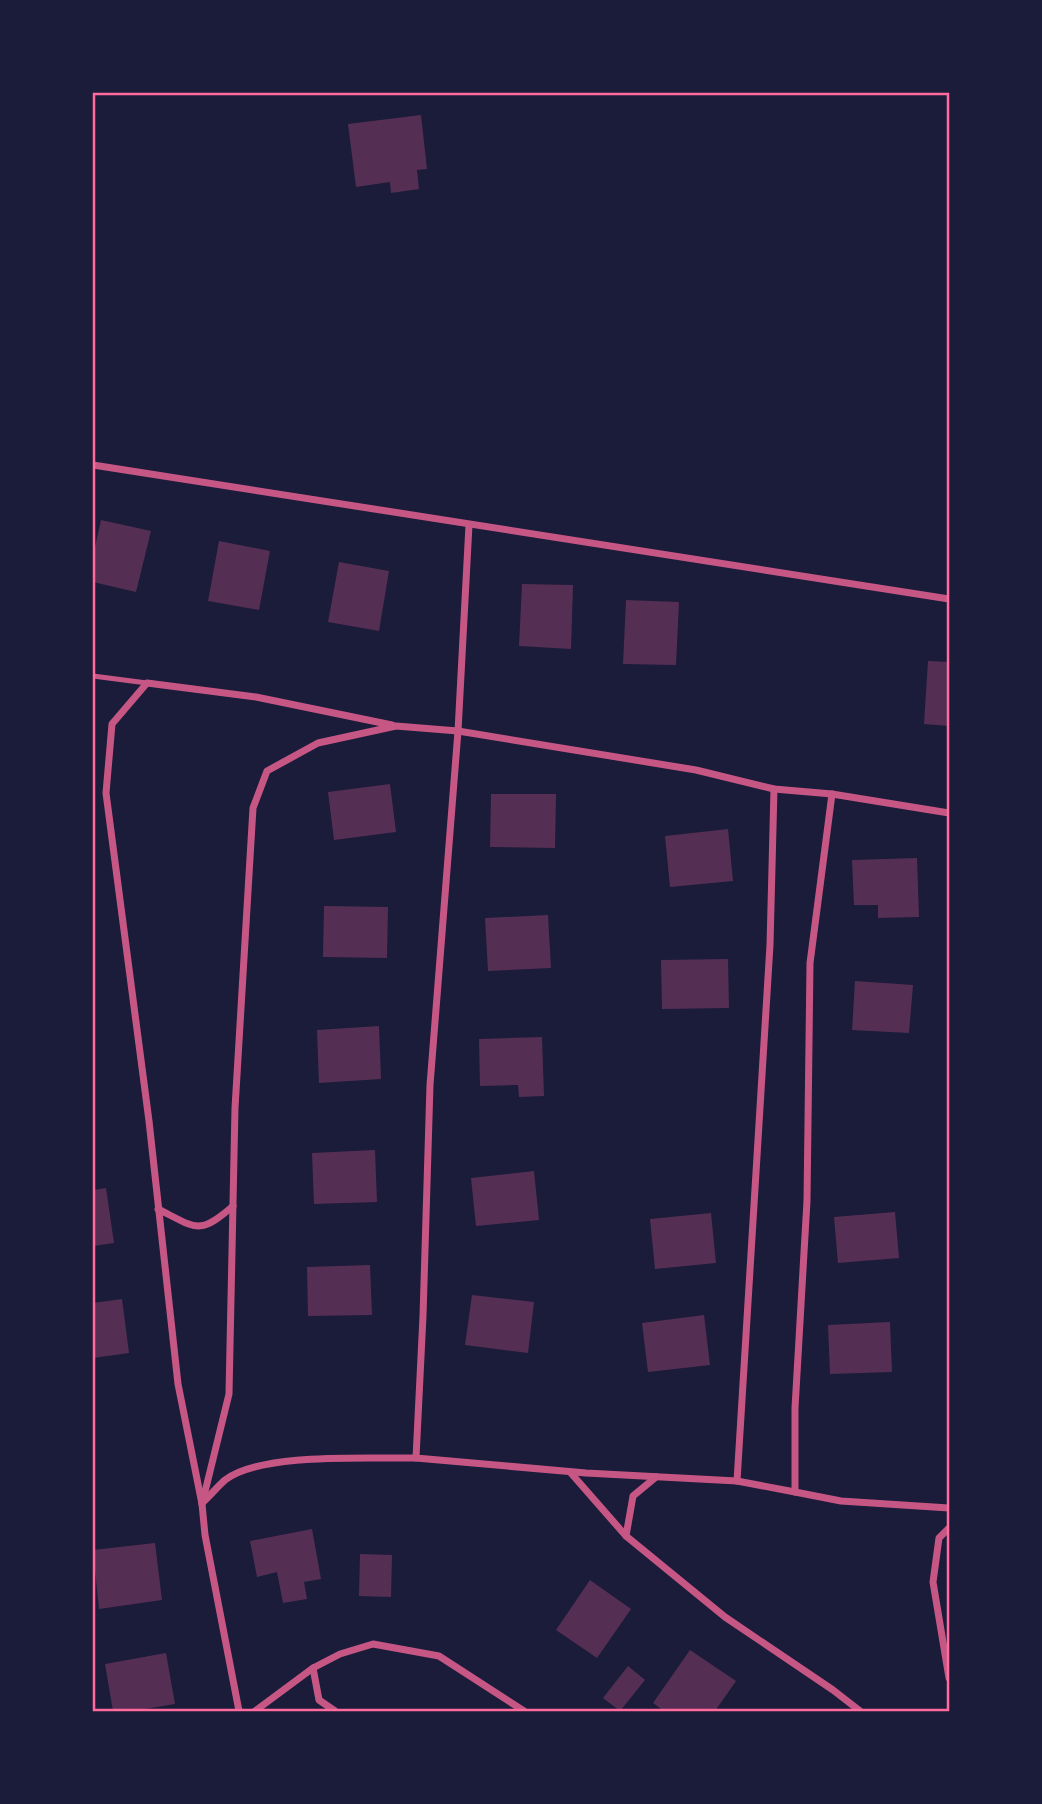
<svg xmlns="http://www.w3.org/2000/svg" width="1042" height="1804" viewBox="0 0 1042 1804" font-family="Mulish,sans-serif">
	<rect width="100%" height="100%" fill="#1b1b3a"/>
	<g fill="#542f53">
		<path d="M421,115L427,169L417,170L419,189L391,193L390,182L356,187L348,124Z"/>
		<path d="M101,520L151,531L136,592L93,582V556Z"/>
		<path d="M219,541L270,551L259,610L208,601Z"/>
		<path d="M339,562L389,571L379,631L328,622Z"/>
		<path d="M522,584L573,585L571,649L519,646Z"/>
		<path d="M626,600L679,602L676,665L623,664Z"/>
		<path d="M928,661L949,662V726L924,724Z"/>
		<path d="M390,784L396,832L334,840L328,792Z"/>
		<path d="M491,794H556L555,848L490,847Z"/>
		<path d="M728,829L733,881L670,887L665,836Z"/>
		<path d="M917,858L919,917L878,918V905H854L852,860Z"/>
		<path d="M324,906L388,907L387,958L323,957Z"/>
		<path d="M548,915L551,968L488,971L485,918Z"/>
		<path d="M728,959L729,1008L662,1009L661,960Z"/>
		<path d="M855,981L913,985L909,1033L852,1030Z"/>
		<path d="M379,1026L381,1079L319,1083L317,1030Z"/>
		<path d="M542,1037L544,1096L519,1097L518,1085L480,1086L479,1039Z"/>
		<path d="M375,1150L377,1202L314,1204L312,1153Z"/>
		<path d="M534,1171L539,1220L476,1226L471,1178Z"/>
		<path d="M106,1188L114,1243L93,1246V1190Z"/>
		<path d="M895,1212L899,1258L838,1263L834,1217Z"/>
		<path d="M711,1213L716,1263L655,1269L650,1219Z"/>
		<path d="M370,1265L372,1315L308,1316L307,1267Z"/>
		<path d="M472,1295L534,1302L528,1353L465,1345Z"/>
		<path d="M122,1299L129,1353L93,1358V1303Z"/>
		<path d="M704,1315L710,1365L648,1372L642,1323Z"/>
		<path d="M890,1322L892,1372L830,1374L828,1325Z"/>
		<path d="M312,1529L321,1579L304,1582L307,1599L283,1603L277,1572L257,1577L250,1541Z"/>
		<path d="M155,1543L162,1600L99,1609L93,1550Z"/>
		<path d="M360,1554L392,1555L391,1597L359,1596Z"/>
		<path d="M590,1580L631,1609L597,1658L556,1630Z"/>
		<path d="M690,1650L736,1681L715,1711H664L653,1703Z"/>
		<path d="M166,1653L175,1704L133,1711H113L105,1664Z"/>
		<path d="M628,1666L645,1680L620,1711L603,1698Z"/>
	</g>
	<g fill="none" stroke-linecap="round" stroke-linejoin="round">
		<path stroke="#c65784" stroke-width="5" d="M93,676L147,683"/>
		<g stroke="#c65784" stroke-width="7">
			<path d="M93,465L949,599"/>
			<path d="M469,525L458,731L430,1085L423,1316L416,1458L586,1473L737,1481L795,1492"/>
			<path d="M832,794L810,963L807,1201L795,1408V1492L841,1501L949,1508"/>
			<path d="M158,1209C196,1228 199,1236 233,1206"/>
			<path d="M570,1472L626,1536"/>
			<path d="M656,1477L633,1496L626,1536L725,1617L833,1690L860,1711"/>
			<path d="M737,1481L770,945L774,789"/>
			<path d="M202,1503C210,1496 217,1487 225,1480C262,1452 368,1459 416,1458"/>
			<path d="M202,1504L229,1394L235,1108L253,808L267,771L318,743L396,726L458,731L696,770L774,789L832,794L949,813"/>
			<path d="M949,1528L939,1538L933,1582L949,1678"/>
			<path d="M239,1711L205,1535L202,1504L178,1384L149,1121L106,793L112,724L147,683L256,697L392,725"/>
			<path d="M255,1711L313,1668"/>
			<path d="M335,1711L319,1700L313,1668L340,1654L373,1644L439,1656L524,1711"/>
		</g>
	</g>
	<rect width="1042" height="1804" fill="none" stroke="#1b1b3a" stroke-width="189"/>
	<rect x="94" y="94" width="854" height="1616" fill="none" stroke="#ff6b9d" stroke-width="2.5"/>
</svg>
